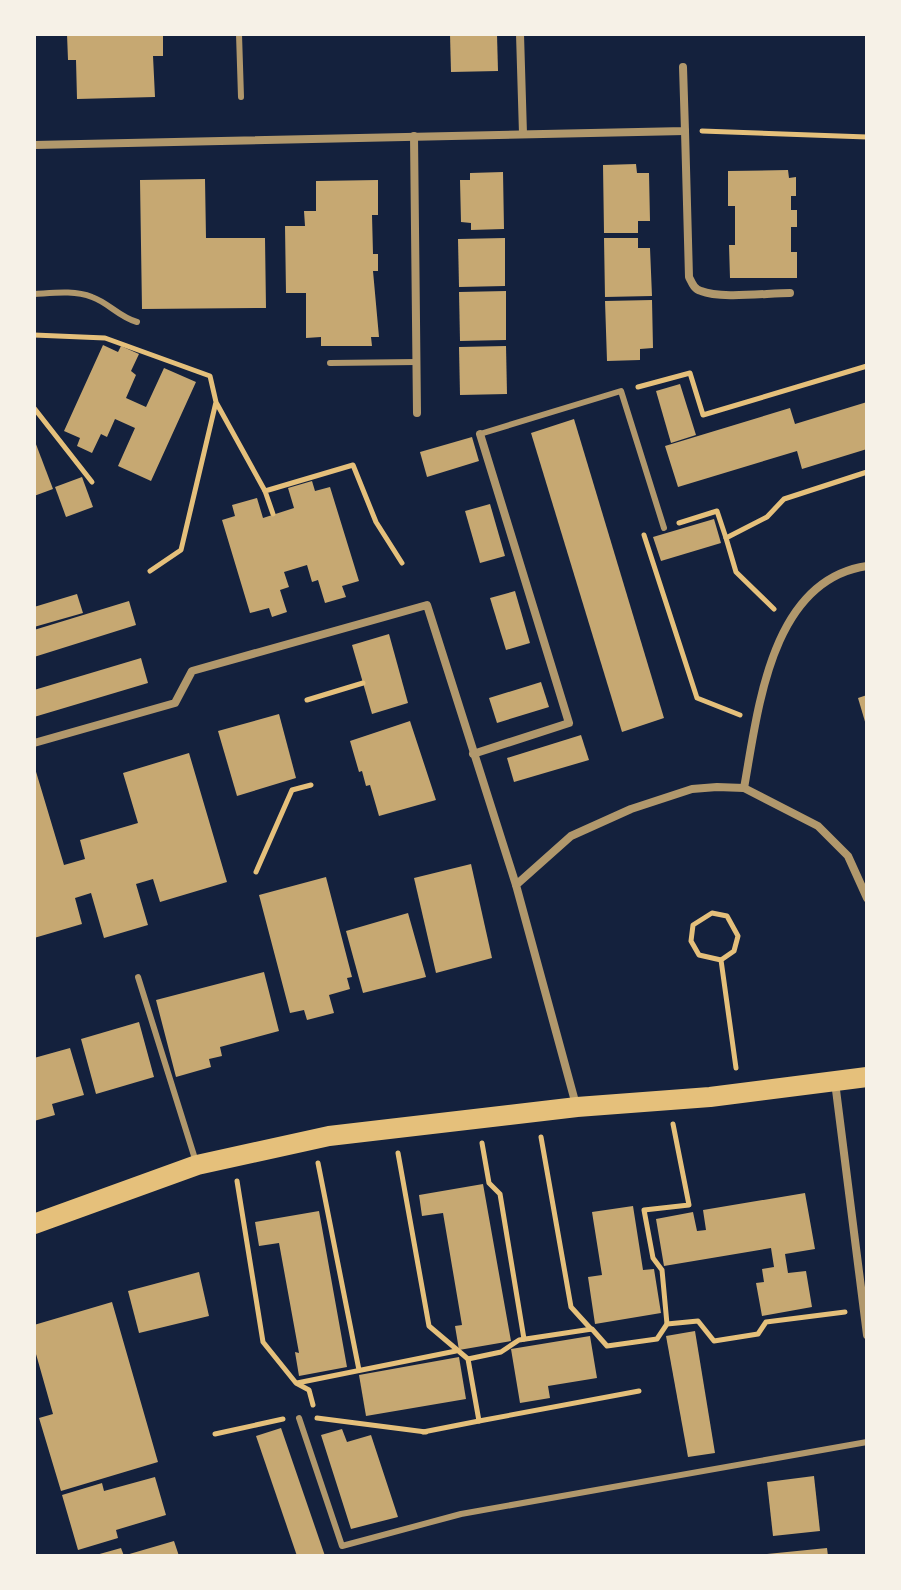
<svg xmlns="http://www.w3.org/2000/svg" width="901" height="1590" viewBox="0 0 901 1590" font-family="Rubik,sans-serif">
	<rect width="100%" height="100%" fill="#14213d"/>
	<g fill="#c6a872">
		<path d="M67,34H163V56H153L155,97L77,99L76,60H68Z"/>
		<path d="M450,34H497L498,71L451,72Z"/>
		<path d="M636,164L637,173H649L650,221H638V233H604L603,165Z"/>
		<path d="M788,170L789,178L796,177V196H791V210H797V227H791V252H797V278H730L729,245H735V206H728V171Z"/>
		<path d="M503,172L504,229L471,230V223L461,222L460,180H470V173Z"/>
		<path d="M205,179L206,238H265L266,308L142,309L140,180Z"/>
		<path d="M378,180V215H372L373,254H378V271H373L379,337H371L372,346H321V337L306,338V293H286L285,226H305L304,211H316V181Z"/>
		<path d="M505,238V286L459,287L458,239Z"/>
		<path d="M604,238H638V248H650L652,296L605,297Z"/>
		<path d="M506,291V340L460,341L459,292Z"/>
		<path d="M652,300L653,348L640,349V360L607,361L605,301Z"/>
		<path d="M103,345L118,352L121,346L139,354L131,371L136,375L126,398L146,407L164,368L196,382L151,481L118,466L135,428L115,419L107,437L101,434L92,453L77,446L80,438L64,431Z"/>
		<path d="M506,346L507,394L460,395L459,347Z"/>
		<path d="M680,384L696,435L671,443L656,391Z"/>
		<path d="M867,402V449L802,469L797,451L678,487L665,446L790,408L795,424Z"/>
		<path d="M574,419L664,718L622,732L531,433Z"/>
		<path d="M472,437L479,461L427,477L420,452Z"/>
		<path d="M34,439L53,489L34,496Z"/>
		<path d="M82,477L93,507L66,517L55,487Z"/>
		<path d="M312,481L315,491L330,487L359,581L342,586L346,597L325,603L318,580L312,582L307,565L284,572L289,587L280,590L287,612L272,617L269,608L250,613L222,520L235,516L232,505L257,498L263,518L294,508L288,488Z"/>
		<path d="M490,504L505,556L480,563L465,511Z"/>
		<path d="M714,519L721,543L661,561L653,537Z"/>
		<path d="M515,591L530,643L506,650L490,598Z"/>
		<path d="M77,594L83,613L34,627V607Z"/>
		<path d="M129,601L136,625L34,657V630Z"/>
		<path d="M389,634L408,703L372,714L352,645Z"/>
		<path d="M141,658L148,683L34,717V690Z"/>
		<path d="M541,682L549,707L497,723L489,698Z"/>
		<path d="M867,695V725H866L858,698Z"/>
		<path d="M279,714L296,778L237,796L218,731Z"/>
		<path d="M410,721L436,800L379,816L370,785L366,786L362,771L359,772L350,741Z"/>
		<path d="M581,735L589,760L514,782L507,758Z"/>
		<path d="M189,753L227,882L160,902L153,879L136,884L148,925L104,938L91,893L75,898L82,924L34,938V765L64,865L85,859L80,840L138,823L123,773Z"/>
		<path d="M471,864L492,958L436,973L414,878Z"/>
		<path d="M326,877L352,977L347,978L350,989L329,995L334,1013L307,1020L304,1010L290,1013L259,895Z"/>
		<path d="M408,913L426,977L363,993L346,931Z"/>
		<path d="M264,972L279,1031L220,1047L222,1056L209,1059L211,1067L176,1077L156,1000Z"/>
		<path d="M139,1022L154,1077L96,1094L81,1039Z"/>
		<path d="M70,1048L84,1095L52,1104L55,1115L34,1121V1058Z"/>
		<path d="M483,1184L511,1341L459,1350L455,1326L462,1325L443,1213L422,1216L419,1195Z"/>
		<path d="M805,1193L815,1249L785,1254L788,1273L806,1271L812,1307L762,1316L756,1283L764,1282L762,1269L774,1267L771,1248L664,1266L656,1219L693,1212L697,1231L706,1230L703,1210Z"/>
		<path d="M633,1206L643,1270L654,1269L661,1313L595,1324L588,1277L602,1275L592,1212Z"/>
		<path d="M319,1211L347,1367L299,1376L295,1352L299,1353L279,1243L259,1246L255,1222Z"/>
		<path d="M199,1272L209,1316L139,1333L128,1291Z"/>
		<path d="M112,1302L158,1462L61,1491L39,1418L53,1414L34,1347V1325Z"/>
		<path d="M695,1331L715,1453L688,1457L666,1336Z"/>
		<path d="M590,1336L597,1378L548,1386L550,1398L520,1403L511,1349Z"/>
		<path d="M459,1357L466,1399L366,1416L359,1375Z"/>
		<path d="M281,1428L325,1556H297L256,1436Z"/>
		<path d="M342,1429L347,1442L371,1435L398,1517L351,1529L321,1435Z"/>
		<path d="M814,1476L820,1531L773,1536L767,1482Z"/>
		<path d="M155,1477L166,1515L116,1530L118,1538L78,1550L62,1495L102,1483L104,1491Z"/>
		<path d="M174,1541L179,1556H126V1555Z"/>
		<path d="M121,1548L124,1556H96V1555Z"/>
		<path d="M827,1548L828,1556H767V1554Z"/>
	</g>
	<g fill="none" stroke-linecap="round" stroke-linejoin="round">
		<g stroke="#e5c07b" stroke-width="5">
			<path d="M702,131L867,137"/>
			<path d="M34,335L105,338L210,376L216,402L181,550L150,571"/>
			<path d="M638,387L690,373L703,415L867,366"/>
			<path d="M217,404L265,491"/>
			<path d="M34,408L92,482"/>
			<path d="M273,514L265,491L353,465L376,522L402,563"/>
			<path d="M679,523L717,511L726,538"/>
			<path d="M644,535L697,698L740,715"/>
			<path d="M774,609L736,572L726,538L767,517L784,499L867,472"/>
			<path d="M307,700L363,683"/>
			<path d="M256,872L292,790L311,785"/>
			<path d="M721,960L699,955L691,941L693,925L712,913L727,916L738,936L734,951L721,960L736,1068"/>
			<path d="M541,1137L571,1307L591,1329"/>
			<path d="M482,1143L489,1183L500,1194L524,1339"/>
			<path d="M398,1153L429,1326L468,1359L479,1421L423,1432"/>
			<path d="M318,1163L359,1370"/>
			<path d="M237,1181L263,1342L296,1383L309,1390L313,1405"/>
			<path d="M667,1324L662,1270L653,1258L644,1210L689,1205L673,1124"/>
			<path d="M468,1359L501,1352L519,1340L592,1329L607,1346L657,1339L667,1324L698,1321L714,1341L758,1334L766,1322L845,1312"/>
			<path d="M297,1383L456,1351"/>
			<path d="M317,1418L426,1432"/>
			<path d="M479,1421L639,1391"/>
			<path d="M215,1434L283,1419"/>
		</g>
		<g stroke="#b1986c" stroke-width="6">
			<path d="M239,34L241,97"/>
			<path d="M34,294C53,293 74,290 92,297C109,303 119,317 137,322"/>
			<path d="M330,363L416,362"/>
			<path d="M480,434L621,391L664,528"/>
			<path d="M138,977L196,1162"/>
			<path d="M299,1418L342,1546L461,1514L867,1442"/>
		</g>
		<g stroke="#b1986c" stroke-width="8">
			<path d="M520,34L523,134"/>
			<path d="M685,131L689,277C692,283 694,289 701,291C720,299 767,293 790,293"/>
			<path d="M414,136L417,413"/>
			<path d="M34,145L685,131L683,67"/>
			<path d="M34,743L175,703L192,671L427,605L516,885"/>
			<path d="M473,754L569,723L480,434"/>
			<path d="M744,788C758,711 770,580 867,566"/>
			<path d="M835,1082L867,1335"/>
			<path d="M576,1105L516,885L571,836L631,809L692,789L717,787L744,788L818,826L848,856L867,898"/>
		</g>
		<path stroke="#e5c07b" stroke-width="20" d="M34,1224L197,1165L329,1136L577,1107L710,1097L867,1077"/>
	</g>
	<rect width="901" height="1590" fill="none" stroke="#f6f1e7" stroke-width="72"/>
</svg>
